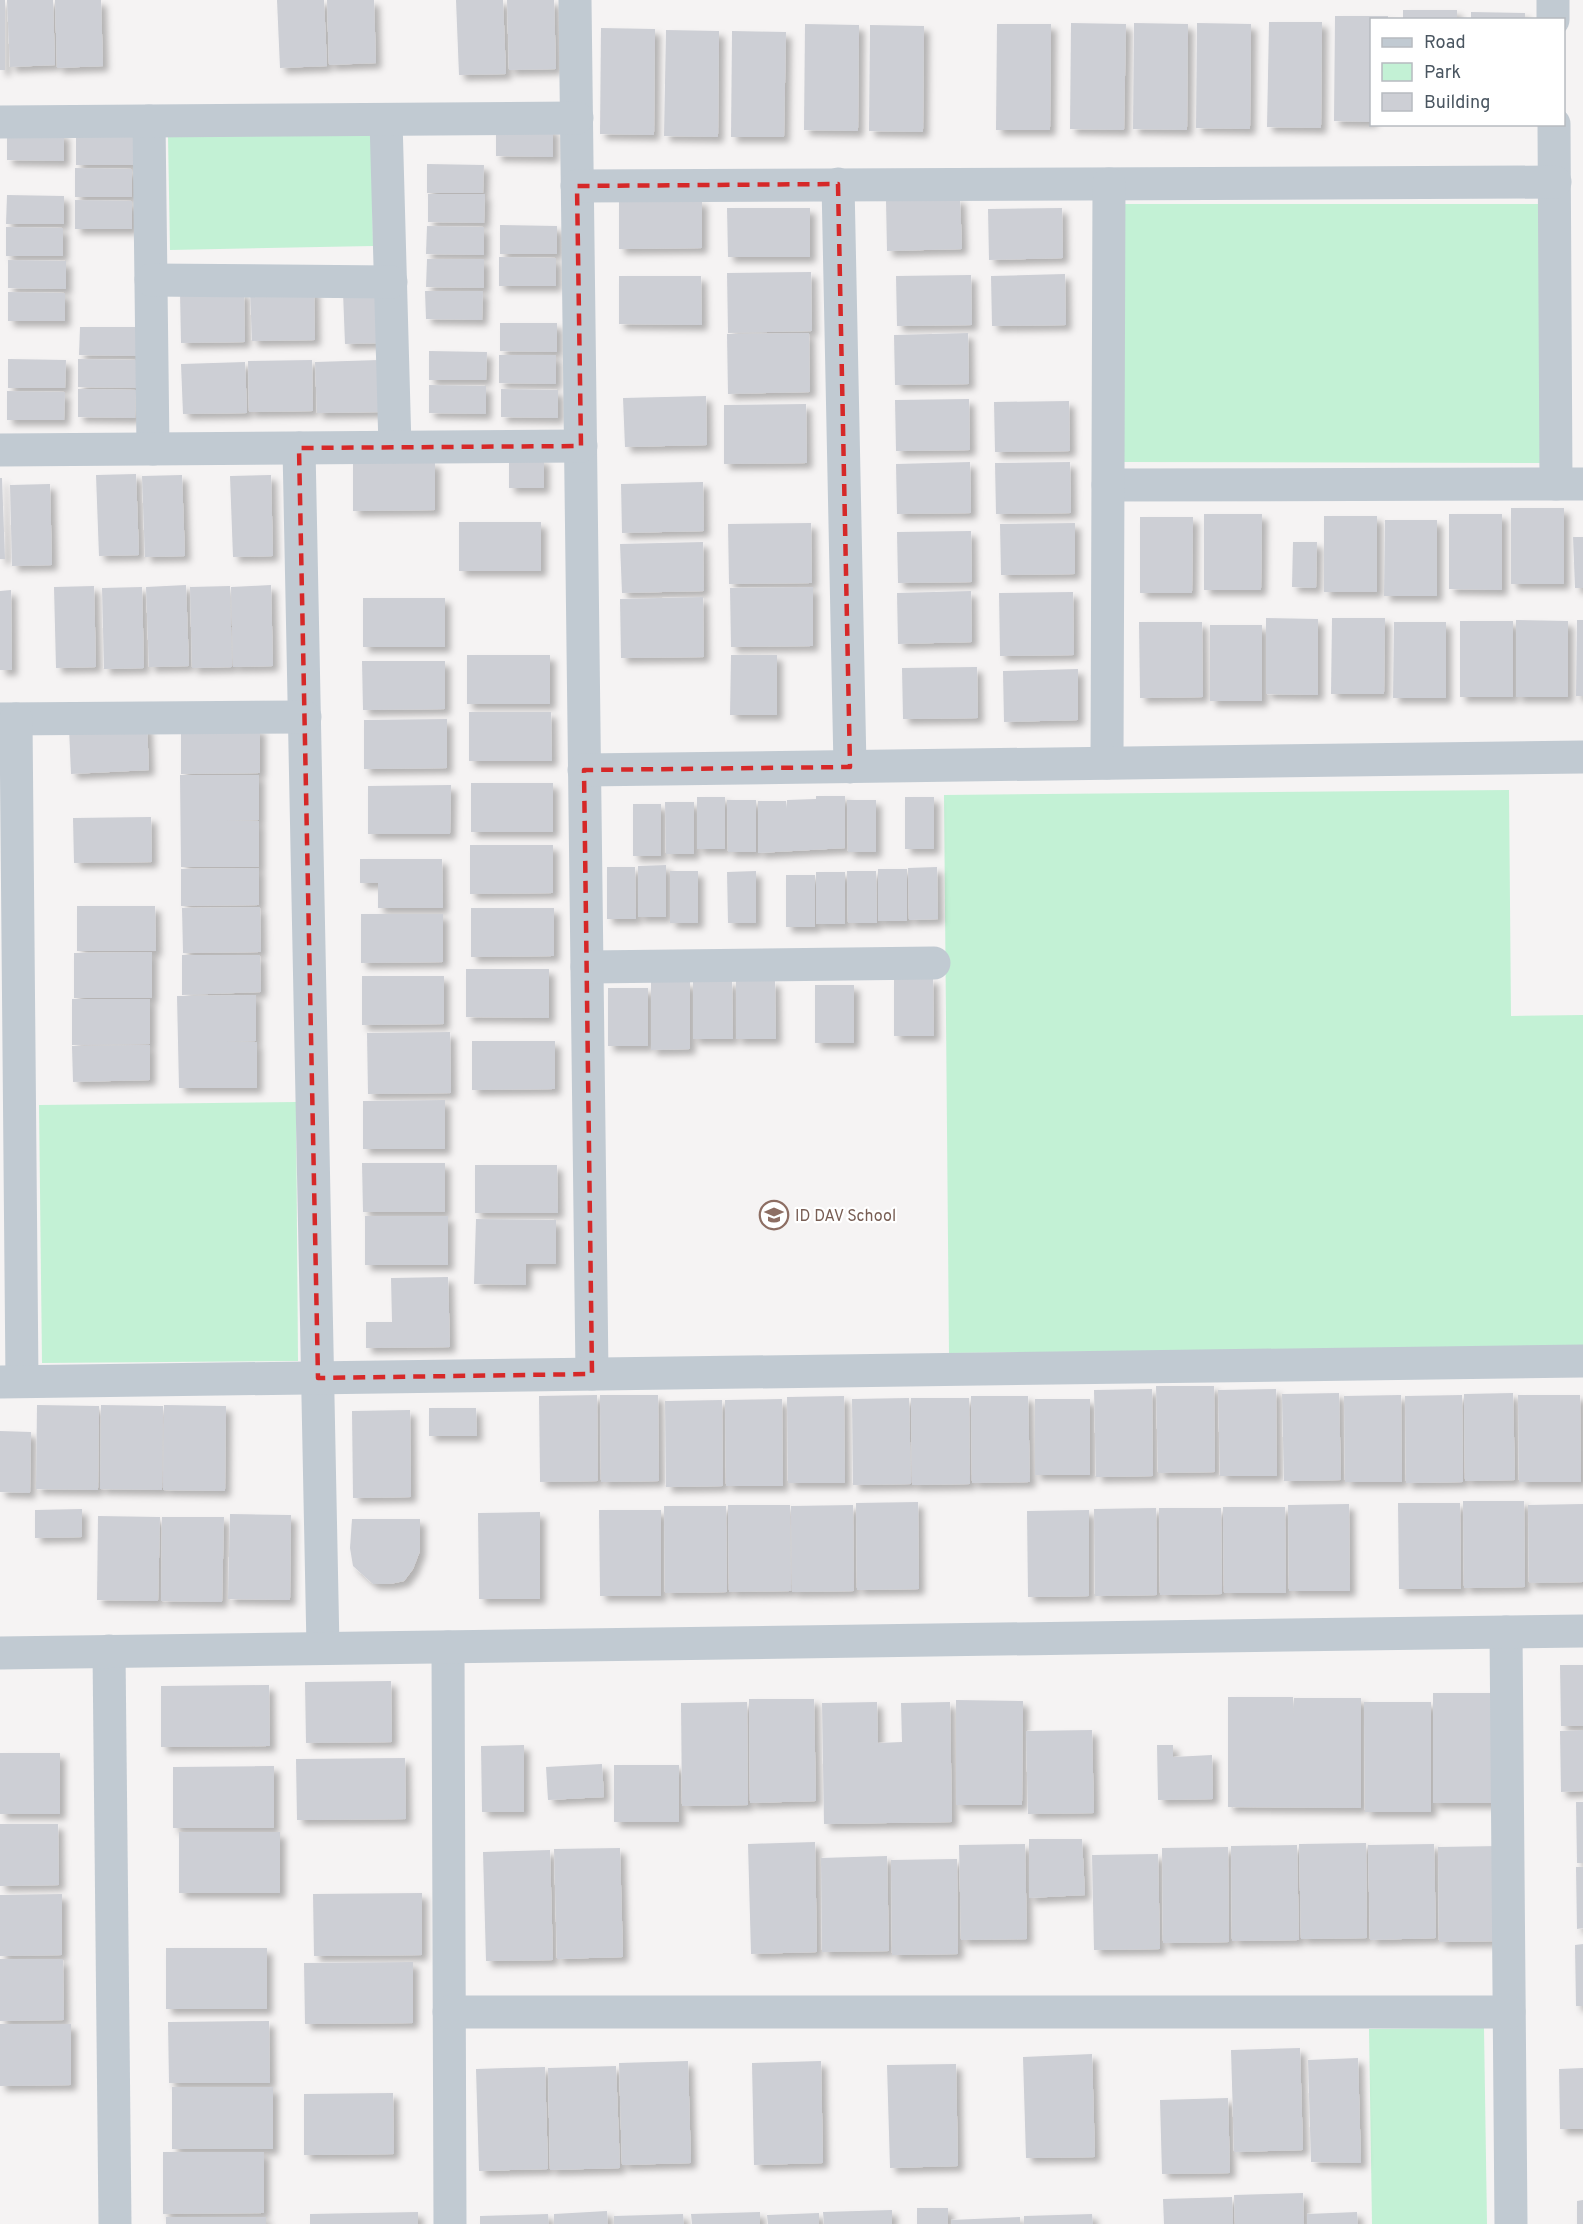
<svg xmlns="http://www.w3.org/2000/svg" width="1583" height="2224" viewBox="0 0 1583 2224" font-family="Overpass,sans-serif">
	<defs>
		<filter id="shadow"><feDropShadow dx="5.5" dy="5.5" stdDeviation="3" flood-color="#0004"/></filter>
	</defs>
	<rect width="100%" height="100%" fill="#f5f3f3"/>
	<g fill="#c3f1d5">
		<path d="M371,132L373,246L170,250L168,136Z"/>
		<path d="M1123,204H1540V463L1122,462Z"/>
		<path d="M1509,790L1511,1016L1583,1015V1347L949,1353L944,795Z"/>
		<path d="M296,1102L298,1361L42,1363L39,1105Z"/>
		<path d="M1484,2028L1487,2224H1372L1369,2029Z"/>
	</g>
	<g fill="#cdcfd5" filter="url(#shadow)">
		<rect x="0" y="0" width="5" height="70"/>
		<path d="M7,0H53L55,65L10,67Z"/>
		<path d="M55,0H101L103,66L57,68Z"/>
		<path d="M277,0H324L327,66L280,68Z"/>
		<path d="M327,0H374L376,63L329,65Z"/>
		<path d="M456,0H503L506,74L459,75Z"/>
		<path d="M507,0H554L556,69L509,70Z"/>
		<rect x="1403" y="10" width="54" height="10"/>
		<path d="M1471,12L1525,13V20H1471Z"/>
		<path d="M1335,16H1388V20H1372V122L1334,121Z"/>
		<path d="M1269,22H1322L1321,128L1267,127Z"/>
		<path d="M1071,23L1126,24L1124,130L1070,129Z"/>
		<path d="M1134,23L1188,24L1187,130L1133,129Z"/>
		<path d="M1197,23L1251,24L1250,129L1196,128Z"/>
		<path d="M805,24L859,25L858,131L804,130Z"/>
		<path d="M997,24H1051L1050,130H996Z"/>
		<path d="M870,25L924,26L923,132L869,131Z"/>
		<path d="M601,28L655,29L654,135L600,134Z"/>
		<path d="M666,30L719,31L718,137L664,136Z"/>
		<path d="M732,31L786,32L784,137H731Z"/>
		<path d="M496,128H553V157L496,156Z"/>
		<path d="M7,132L64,133V161L7,160Z"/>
		<path d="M76,136L133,137V165H76Z"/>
		<path d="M427,164L484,165L483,193H427Z"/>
		<path d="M75,168L132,169V197H75Z"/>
		<path d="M428,194H485L484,223L428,222Z"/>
		<path d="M7,195L64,196V224H6Z"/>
		<path d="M960,198L962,249L887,251L886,200Z"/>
		<path d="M75,200L132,201V229H75Z"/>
		<path d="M702,200V248L619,249V201Z"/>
		<path d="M727,208H810V257H728Z"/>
		<path d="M1062,208L1063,258L989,260L988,209Z"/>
		<path d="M500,225L557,226V254H500Z"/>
		<path d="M427,226L484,227V255L426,254Z"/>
		<path d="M6,227L63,228V256H6Z"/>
		<path d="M499,257L556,258V286H499Z"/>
		<path d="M427,259H484V288L426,287Z"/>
		<path d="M8,260L66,261V289L8,288Z"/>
		<path d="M811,272L812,331L728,333L727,273Z"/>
		<path d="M1065,274L1066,325L992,326L991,276Z"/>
		<path d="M971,275L972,325L897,326L896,276Z"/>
		<path d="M619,276H701L702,325L619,324Z"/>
		<path d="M314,288L315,340L252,341L250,290Z"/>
		<path d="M244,291L245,342L181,343L180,292Z"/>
		<path d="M380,291L381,343L345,344L343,292Z"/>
		<path d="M425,291H483L482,320L426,319Z"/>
		<path d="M8,292L65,293V321H8Z"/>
		<path d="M500,323H557V352L500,351Z"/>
		<path d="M80,327H137V356L79,355Z"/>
		<path d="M809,333L810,392L728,394L727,334Z"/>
		<path d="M968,333L969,384L895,385L894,335Z"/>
		<path d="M429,351L487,352L486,380H429Z"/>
		<path d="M499,355H556V384L499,383Z"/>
		<path d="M8,359L66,360L65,388H8Z"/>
		<path d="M78,359L136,360V388L78,387Z"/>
		<path d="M312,360L313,411L249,412L248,361Z"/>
		<path d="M379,360L381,412L317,413L315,362Z"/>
		<path d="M245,362L247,413L183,414L181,364Z"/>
		<path d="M429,385L486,386V414L429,413Z"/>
		<path d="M78,389L136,390L135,418L78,417Z"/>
		<path d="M501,389L558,390V418L501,417Z"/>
		<path d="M7,391L65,392L64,420H7Z"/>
		<path d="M706,396L707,445L625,447L623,398Z"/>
		<path d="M969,399L970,450L896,451L895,400Z"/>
		<path d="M1069,401L1070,451L995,452L994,402Z"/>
		<path d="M806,404L807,463L724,464V405Z"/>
		<path d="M509,458L544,459V488H509Z"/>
		<path d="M353,462H435V510L353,511Z"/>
		<path d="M970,462L971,513L897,514L896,464Z"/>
		<path d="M1070,462L1071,513L996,514L995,463Z"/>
		<path d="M136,474L139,555L99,556L96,475Z"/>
		<path d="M182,475L185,556L145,557L142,476Z"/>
		<path d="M271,475L273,556L233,557L230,476Z"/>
		<path d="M0,478H2L5,559H0Z"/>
		<path d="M703,482L704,531L622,533L621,484Z"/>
		<path d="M50,484L52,565L12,566L10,485Z"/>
		<rect x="1511" y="508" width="53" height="76"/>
		<path d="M1204,514H1262L1261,590H1204Z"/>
		<path d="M1449,514H1502V590L1449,589Z"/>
		<rect x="1324" y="516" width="53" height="76"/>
		<path d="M1140,517H1193L1192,593H1140Z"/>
		<path d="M1385,520H1437V596H1384Z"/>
		<rect x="459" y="522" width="82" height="49"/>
		<path d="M811,523L812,583L729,584L728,524Z"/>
		<path d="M1075,523V574L1001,575L1000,524Z"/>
		<path d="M971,531L972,582L898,583L897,532Z"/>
		<path d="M1573,537H1583V588H1575Z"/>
		<path d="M703,542L704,591L622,593L620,544Z"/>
		<path d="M1293,542H1317L1316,588L1292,587Z"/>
		<path d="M186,585L189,666L149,667L146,587Z"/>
		<path d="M271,585L273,666L233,667L231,587Z"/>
		<path d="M94,586L96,667L56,668L54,587Z"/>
		<path d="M230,586L232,667L192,668L190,587Z"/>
		<path d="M142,587L144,668L104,669L102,588Z"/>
		<path d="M813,587V646L731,647L730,588Z"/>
		<path d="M11,590L12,670H0V591Z"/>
		<path d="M971,591L972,642L898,644L897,593Z"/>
		<path d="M1073,592L1074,655L1000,656L999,593Z"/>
		<path d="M703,597L704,657L621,658L620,599Z"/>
		<rect x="363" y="598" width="82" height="49"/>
		<path d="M1266,618L1318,619V695L1266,694Z"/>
		<path d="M1332,618H1385L1384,694H1331Z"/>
		<path d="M1516,620L1568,621V697H1516Z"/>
		<path d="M1577,620H1583V696H1576Z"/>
		<rect x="1460" y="621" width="53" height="76"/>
		<path d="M1139,622H1202L1203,697L1140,698Z"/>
		<path d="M1394,622H1446V698H1393Z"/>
		<rect x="1210" y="625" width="52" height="76"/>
		<rect x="467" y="655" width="83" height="49"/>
		<path d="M731,655H777V715H730Z"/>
		<path d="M362,661H445V709L363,710Z"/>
		<path d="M977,667L978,718L903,719L902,668Z"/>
		<path d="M1078,669V720L1004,722L1003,671Z"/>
		<path d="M469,712H551L552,761H469Z"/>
		<path d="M447,719V768L364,769V720Z"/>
		<path d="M147,725L149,770L71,774L69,728Z"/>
		<path d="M181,728H260V773L181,774Z"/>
		<path d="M180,775H259V820L227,821H259V867H181Z"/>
		<rect x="471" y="783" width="82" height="49"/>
		<path d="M451,785L450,834H368V786Z"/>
		<path d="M816,796H845V848L758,853V801H786L787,809V800L816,799Z"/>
		<rect x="697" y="797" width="28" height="52"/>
		<rect x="905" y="797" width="29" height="52"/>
		<path d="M727,800H756V852H728Z"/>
		<path d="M847,800H876V852H848Z"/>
		<path d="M665,802H694V854H666Z"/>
		<rect x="633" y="804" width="28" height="52"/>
		<path d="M151,817L152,862L74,863L73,818Z"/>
		<path d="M470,845H553V893L470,894Z"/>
		<path d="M360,859H442L443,908H378V883H360Z"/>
		<path d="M666,865V917H638V866Z"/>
		<path d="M607,867H635L636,919H607Z"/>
		<path d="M937,867L938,919L909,920L908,868Z"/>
		<path d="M259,868V905L181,906V869Z"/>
		<rect x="878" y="869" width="29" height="52"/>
		<rect x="670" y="871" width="28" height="52"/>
		<path d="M756,871V923H728L727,872Z"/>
		<path d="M847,871H876L877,923H848Z"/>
		<rect x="816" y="872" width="29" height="52"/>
		<rect x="786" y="875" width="29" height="52"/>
		<path d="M77,906H155L156,951H77Z"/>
		<path d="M260,907L261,952L183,953L182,908Z"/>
		<path d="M471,908H554V956L471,957Z"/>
		<path d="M361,914H443V962L361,963Z"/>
		<path d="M152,952V998H74V953Z"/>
		<path d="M182,955H260L261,992L182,995Z"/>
		<path d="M466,969H549V1018L466,1017Z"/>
		<path d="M362,976H444V1024L362,1025Z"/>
		<path d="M933,978L934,1036H894V979Z"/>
		<path d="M693,981H732L733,1039H693Z"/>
		<path d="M736,981H775L776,1039H736Z"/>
		<path d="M651,982H690V1049L651,1050Z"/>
		<rect x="815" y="985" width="39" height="58"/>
		<rect x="608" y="988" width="40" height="58"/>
		<path d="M256,995V1041L227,1042H257V1088H179L177,996Z"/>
		<path d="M72,999H150V1044L72,1045Z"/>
		<path d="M450,1032L451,1093L368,1094L367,1033Z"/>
		<path d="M472,1041H555V1089L472,1090Z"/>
		<path d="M150,1045V1080L73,1082L72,1046Z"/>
		<path d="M445,1100V1149H363V1101Z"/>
		<path d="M362,1163H445V1212H363Z"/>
		<path d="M475,1165H557L558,1213H475Z"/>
		<rect x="365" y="1216" width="83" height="49"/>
		<path d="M476,1219L556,1220V1264H526V1285L474,1284Z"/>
		<path d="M448,1277L450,1347L366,1348V1322H392L391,1278Z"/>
		<path d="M1156,1386H1214L1215,1472L1158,1473Z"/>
		<path d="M1152,1389L1153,1476L1096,1477L1094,1390Z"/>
		<path d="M1276,1389L1277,1476H1220L1218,1390Z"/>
		<path d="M1339,1393L1341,1480L1284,1481L1282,1394Z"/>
		<path d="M1513,1393L1515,1480L1465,1481L1464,1394Z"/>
		<path d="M597,1395L598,1481L540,1482L539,1396Z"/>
		<path d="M600,1395H658L659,1481L601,1482Z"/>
		<path d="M1401,1395L1402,1482H1345L1344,1396Z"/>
		<path d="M1462,1395L1463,1482L1406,1483L1405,1396Z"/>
		<path d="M1518,1395H1580L1581,1482H1519Z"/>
		<path d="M844,1396L845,1483H788L787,1397Z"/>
		<path d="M971,1396H1028L1030,1482L972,1483Z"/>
		<path d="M909,1398L911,1484L853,1485L852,1399Z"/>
		<path d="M911,1398H969L970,1484L912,1485Z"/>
		<path d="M782,1399L783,1486H726L725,1400Z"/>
		<rect x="1035" y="1399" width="55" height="76"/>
		<path d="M722,1400L723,1486L666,1487L665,1401Z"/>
		<path d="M37,1405L99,1406L98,1490L36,1489Z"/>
		<path d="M101,1405L163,1406L162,1490L100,1489Z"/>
		<path d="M164,1405L226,1406L225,1491L163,1490Z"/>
		<path d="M429,1408H476L477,1436H429Z"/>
		<path d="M410,1410L411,1497L353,1498L352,1411Z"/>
		<path d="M0,1431L31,1432L30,1493L0,1492Z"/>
		<path d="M1463,1501H1524L1525,1587L1464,1588Z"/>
		<path d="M918,1502L919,1589L857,1590L856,1503Z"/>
		<path d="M1398,1503H1460L1461,1589H1399Z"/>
		<path d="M1349,1504L1350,1591H1289L1288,1505Z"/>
		<path d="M1583,1504V1582L1529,1583L1528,1505Z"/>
		<path d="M728,1505H790L791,1591L729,1592Z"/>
		<path d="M853,1505L854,1591L792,1592L791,1506Z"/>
		<path d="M664,1506H726L727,1592L665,1593Z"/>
		<path d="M1223,1507H1285L1286,1593H1224Z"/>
		<path d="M1156,1508L1157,1595L1095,1596L1094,1509Z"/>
		<path d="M1159,1508H1221L1222,1594L1160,1595Z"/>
		<path d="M82,1509V1537L35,1538V1510Z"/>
		<path d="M599,1510H661V1596H600Z"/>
		<path d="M1089,1510V1596L1028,1597L1027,1511Z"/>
		<path d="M540,1512V1599H479L478,1513Z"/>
		<path d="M230,1514L291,1515L290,1600L228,1599Z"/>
		<path d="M98,1516L160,1517L158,1601L97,1600Z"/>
		<path d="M162,1517H224L222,1602L161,1601Z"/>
		<path d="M352,1519H420V1551L413,1569L404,1581L390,1584H373L353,1566L350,1548Z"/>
		<path d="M1560,1665H1583V1726H1561Z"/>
		<path d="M391,1681L392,1742L306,1743L305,1682Z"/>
		<path d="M269,1685L270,1746L161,1747V1686Z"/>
		<path d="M1433,1693H1499L1500,1803H1433Z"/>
		<path d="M1228,1697H1293L1294,1717V1698H1361V1808L1228,1807Z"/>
		<path d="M749,1699H814L816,1801L750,1803Z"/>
		<path d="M956,1700L1023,1701L1022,1805H956Z"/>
		<path d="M747,1702L748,1805L682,1806L681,1703Z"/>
		<path d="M877,1702L878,1743L902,1742L901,1703L950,1702L952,1822L824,1824L822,1703Z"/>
		<path d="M1364,1702H1431V1812H1365Z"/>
		<path d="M1092,1730L1094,1813L1028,1814L1026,1731Z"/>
		<path d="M1583,1730V1791L1561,1792L1560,1731Z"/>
		<path d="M524,1745V1812H482L481,1746Z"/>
		<path d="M1157,1745H1173V1757L1212,1755L1213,1799L1158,1800Z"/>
		<rect x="0" y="1753" width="60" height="61"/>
		<path d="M405,1758L406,1819L297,1820L296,1759Z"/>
		<path d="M602,1764L604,1797L548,1800L546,1767Z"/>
		<rect x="614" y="1765" width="65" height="57"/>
		<path d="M274,1766V1828H173V1767Z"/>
		<path d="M1576,1802H1583V1863H1577Z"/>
		<path d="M0,1824H58L59,1885L0,1886Z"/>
		<rect x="179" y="1832" width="101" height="61"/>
		<path d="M1029,1839H1082L1085,1895L1029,1898Z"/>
		<path d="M815,1842L817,1952L751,1954L748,1844Z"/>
		<path d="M1366,1843L1367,1938L1301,1939L1299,1844Z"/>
		<path d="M1025,1844L1027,1939L961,1940L959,1845Z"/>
		<path d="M1434,1844L1436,1938L1370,1940L1368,1845Z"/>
		<path d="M1297,1845L1299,1940L1232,1941L1231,1846Z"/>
		<path d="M1500,1846L1501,1941L1439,1942L1438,1847Z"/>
		<path d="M1228,1847L1229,1942L1163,1943L1162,1848Z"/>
		<path d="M620,1848L623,1957L557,1959L554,1849Z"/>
		<path d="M550,1850L553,1960L486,1961L483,1852Z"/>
		<path d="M1158,1854L1160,1949L1094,1950L1092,1855Z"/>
		<path d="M887,1856L889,1951L822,1952L821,1858Z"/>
		<path d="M957,1859L958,1954L892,1955L891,1860Z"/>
		<path d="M1576,1867H1583V1928L1577,1929Z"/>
		<path d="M422,1893V1955L314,1956L313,1894Z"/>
		<path d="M62,1894V1955L0,1956V1895Z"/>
		<path d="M1583,1944V2006H1576L1575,1945Z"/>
		<rect x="166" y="1948" width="101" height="61"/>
		<path d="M0,1959H63L64,2020L0,2021Z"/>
		<path d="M413,1962V2023L305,2024L304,1963Z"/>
		<path d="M269,2021L270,2083H169L168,2022Z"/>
		<path d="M0,2024H71V2085L0,2086Z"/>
		<path d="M1300,2048L1303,2150L1234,2152L1231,2050Z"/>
		<path d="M1092,2054L1095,2157L1026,2158L1023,2057Z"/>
		<path d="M1358,2058L1361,2163L1311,2162L1308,2060Z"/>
		<path d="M688,2061L691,2163L622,2165L619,2063Z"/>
		<path d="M821,2061L823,2163L754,2165L752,2063Z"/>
		<path d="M956,2064L958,2166L890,2168L887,2065Z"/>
		<path d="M616,2066L620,2168L550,2170L548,2068Z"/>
		<path d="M545,2067L548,2169L479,2171L476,2069Z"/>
		<path d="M1583,2068V2129H1560L1559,2069Z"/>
		<rect x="172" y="2087" width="101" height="62"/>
		<path d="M393,2093L394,2154L304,2155V2094Z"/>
		<path d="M1228,2098L1230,2173L1162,2174L1160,2100Z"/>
		<path d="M163,2152H264V2213L163,2214Z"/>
		<path d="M1303,2193L1304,2224H1235L1234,2195Z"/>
		<path d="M1232,2197L1233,2224H1164L1163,2199Z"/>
		<path d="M1583,2200V2224H1577V2201Z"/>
		<rect x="917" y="2208" width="31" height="16"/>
		<path d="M892,2210V2224H824L823,2212Z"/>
		<path d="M607,2211L608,2224H554V2214Z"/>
		<path d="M418,2212V2224H310V2214Z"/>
		<path d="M760,2212V2224H692L691,2214Z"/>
		<path d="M1357,2212L1358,2224H1307V2214Z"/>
		<path d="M819,2213V2224H768L767,2215Z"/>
		<path d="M548,2214L549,2224H480V2216Z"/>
		<path d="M683,2214L684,2224H614V2216Z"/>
		<path d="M1092,2214L1093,2224H1024V2216Z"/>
		<rect x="166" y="2217" width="100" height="7"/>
		<path d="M1020,2217V2224H951V2220Z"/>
	</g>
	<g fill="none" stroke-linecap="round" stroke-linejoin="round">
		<g stroke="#c1cad2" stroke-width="33">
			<path d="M575,0L592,1374"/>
			<path d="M1553,0V20"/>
			<path d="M386,120L395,447"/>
			<path d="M149,121L153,449"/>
			<path d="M0,122L577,118"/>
			<path d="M1554,124L1556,484"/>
			<path d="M838,184L850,767"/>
			<path d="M577,186L1555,182"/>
			<path d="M151,280L391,282"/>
			<path d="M299,448L323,1648"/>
			<path d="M0,450L581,446"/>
			<path d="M1108,485L1583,484"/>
			<path d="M0,719L305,717"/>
			<path d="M16,719L22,1381"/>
			<path d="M1107,763L1109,184"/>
			<path d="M584,770L1583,757"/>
			<path d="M587,967L934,963"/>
			<path d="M0,1382L1583,1361"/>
			<path d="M1506,1632L1511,2224"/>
			<path d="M448,1647L450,2224"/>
			<path d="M109,1651L115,2224"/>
			<path d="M0,1653L1583,1631"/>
			<path d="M449,2012H1509"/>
		</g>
	</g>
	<path fill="none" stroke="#d62828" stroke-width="4.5" stroke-dasharray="12 8" stroke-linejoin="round" d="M838,184L850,767L584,770L592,1374L318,1378L299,448L581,446L577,186Z"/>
	<defs>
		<g id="school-ring" transform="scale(1.5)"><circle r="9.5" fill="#fff" stroke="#8d6e63" stroke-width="1.5"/><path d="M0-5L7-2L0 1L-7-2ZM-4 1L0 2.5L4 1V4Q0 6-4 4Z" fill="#8d6e63"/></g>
	</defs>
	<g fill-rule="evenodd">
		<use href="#school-ring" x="774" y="1215"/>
	</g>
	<g text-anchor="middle" stroke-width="4.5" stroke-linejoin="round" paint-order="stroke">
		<g font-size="16" fill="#785e54" stroke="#fff" text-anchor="start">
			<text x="795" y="1221">ID DAV School</text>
		</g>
	</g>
	<rect x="1370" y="18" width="195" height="108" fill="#ffffff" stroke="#b7bbc0" stroke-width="1.5"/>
	<rect x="1382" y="38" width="30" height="9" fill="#c1cad2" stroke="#b7bbc0" stroke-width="1.5"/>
	<text x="1424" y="48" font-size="18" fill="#4a5661">Road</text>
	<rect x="1382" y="63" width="30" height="18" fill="#c3f1d5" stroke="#b7bbc0" stroke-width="1.5"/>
	<text x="1424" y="78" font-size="18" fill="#4a5661">Park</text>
	<rect x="1382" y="93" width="30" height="18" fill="#cdcfd5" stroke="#b7bbc0" stroke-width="1.5"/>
	<text x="1424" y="108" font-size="18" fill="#4a5661">Building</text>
</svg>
